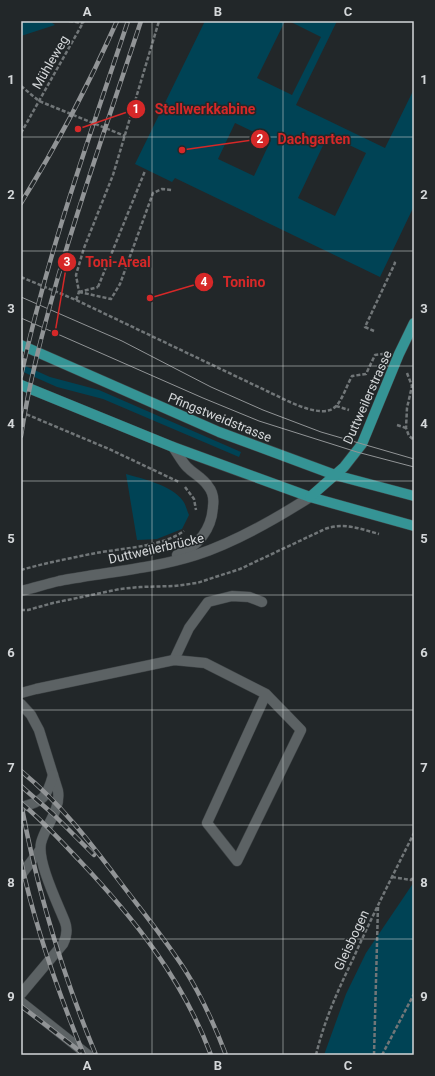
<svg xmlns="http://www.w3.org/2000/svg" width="435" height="1076" viewBox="0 0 435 1076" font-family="Roboto,sans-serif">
	<rect width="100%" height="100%" fill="#222729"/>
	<g fill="#004355" fill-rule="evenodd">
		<path d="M21,21L51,22L55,25L21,36Z"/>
		<path d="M205,21H285L257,78L292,95L321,37L289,21H337L296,105L385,148L414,89V206L380,277L175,178L172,182L135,164ZM235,123L271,140L254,176L218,159ZM328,135L366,153L335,216L298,198Z"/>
		<path d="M21,364L50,377L99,390L241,452L239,457L103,399L57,387L21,371Z"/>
		<path d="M126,474C143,479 172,485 183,501C186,505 187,511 189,515L182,529L157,539L137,540Z"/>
		<path d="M414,882V1055H324L346,994L366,953Z"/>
	</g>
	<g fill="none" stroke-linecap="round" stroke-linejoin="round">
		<g stroke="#3f4446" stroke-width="11">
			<g id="minor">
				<path d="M173,447C178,454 182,462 187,467C194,474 203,478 208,486C213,492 214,499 213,506C212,529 198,547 177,555"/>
				<path d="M21,591C34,588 46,584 59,581C105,572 152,569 196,555C236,542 274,520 310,497"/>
				<path d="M174,660L189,628L208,602L232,596L249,597L262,602"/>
				<path d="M21,693L36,689L174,660L205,663L266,694L301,730L237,861L207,823L266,694"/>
				<path d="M21,704L31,715L39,730L58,791C61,810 45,826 41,843C37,862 58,904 65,922C68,930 67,936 63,944L21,994"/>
				<path d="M21,807C43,802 47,797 53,775"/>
				<path d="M21,875L40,850"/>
				<path d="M21,1002L88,1055"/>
			</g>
		</g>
		<g stroke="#3f4446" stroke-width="11">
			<g id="major">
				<path d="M21,345L219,432L335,475L414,496"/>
				<path d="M21,385L173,447L310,497L414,526"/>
				<path d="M310,497L344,467L362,444L399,354L414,323"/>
			</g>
		</g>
		<g stroke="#717678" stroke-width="2.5" stroke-dasharray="4 2" stroke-linecap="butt">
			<path d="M69,21L83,23"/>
			<path d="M21,86L39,101L125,136"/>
			<path d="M21,133L84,21"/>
			<path d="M21,277L76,300L269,392C284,399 321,420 335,407C342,401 347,385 352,376L366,374L375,355L383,354"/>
			<path d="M79,292L111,299L120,284L153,193L162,189L172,190"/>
			<path d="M79,292L98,287"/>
			<path d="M76,300L79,292L76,275L84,248L113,175L159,21"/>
			<path d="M374,331L365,327L395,263L392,262"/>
			<path d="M407,373L412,386L407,408L406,428L409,436L414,440"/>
			<path d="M336,406L349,410"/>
			<path d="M21,412L109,449L179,482"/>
			<path d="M397,425L406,428"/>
			<path d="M185,487L194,499L196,510"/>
			<path d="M21,570C45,563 71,558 96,553C123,548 161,547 184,531"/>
			<path d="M21,610H28L53,603L120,589L140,587L174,586L197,583L240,569L325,529C343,522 361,529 379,534"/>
			<path d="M392,877L411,880L414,877"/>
			<path d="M316,1055C324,1021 338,990 353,959C372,916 393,875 414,833"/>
			<path d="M374,1055L378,906"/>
			<path d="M382,1055L414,994"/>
		</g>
		<use href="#minor" stroke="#5c6264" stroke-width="10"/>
		<use href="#major" stroke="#359495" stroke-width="10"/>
		<g stroke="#919496" stroke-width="1">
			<path d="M21,297L122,341L211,387L263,410L321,432L414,459"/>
			<path d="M21,318L203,398L259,421L357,452L414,467"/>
		</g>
		<g stroke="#919496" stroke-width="4.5">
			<g id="rail">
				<path d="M21,203C57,145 89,84 117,21"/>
				<path d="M21,376C47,255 89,138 128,21"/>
				<path d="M21,436C29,382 43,330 58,277C83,191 113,106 141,21"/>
				<path d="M21,771C60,803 90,842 120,882C142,911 165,939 185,970C202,997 215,1026 226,1055"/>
				<path d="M21,786L53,814L94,855"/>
				<path d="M21,803C42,820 61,841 79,860C134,918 183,980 211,1055"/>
				<path d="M21,803C37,890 62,973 96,1055"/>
				<path d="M21,861C35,927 58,992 84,1055"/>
				<path d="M21,1006L81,1052"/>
			</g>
		</g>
		<use href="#rail" stroke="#222729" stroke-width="3" stroke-dasharray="9" stroke-linecap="butt"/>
		<path stroke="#717678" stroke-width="2.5" stroke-dasharray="4 2" stroke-linecap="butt" d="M98,287L145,171"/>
	</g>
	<path fill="none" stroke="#d4d7d9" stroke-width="1" stroke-opacity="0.55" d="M152,21V1055M283,21V1055M21,137H414M21,251H414M21,366H414M21,481H414M21,595H414M21,710H414M21,825H414M21,939H414"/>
	<g text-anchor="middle" stroke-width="3" stroke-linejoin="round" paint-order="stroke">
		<g font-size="13" fill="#d4d7d9" stroke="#222729">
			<text transform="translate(50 62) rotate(-60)" y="5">Mühleweg</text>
			<text transform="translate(367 397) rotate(-66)" y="5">Duttweilerstrasse</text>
			<text transform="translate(220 417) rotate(22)" y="5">Pfingstweidstrasse</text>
			<text transform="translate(156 548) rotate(-13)" y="5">Duttweilerbrücke</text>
			<text transform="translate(351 940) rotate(-65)" y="5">Gleisbogen</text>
		</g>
	</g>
	<path fill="none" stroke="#d62828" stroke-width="1.5" d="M78 129L136 109M182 150L260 139M55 333L67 262M150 298L204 282"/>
	<g fill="#d62828" stroke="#222729" stroke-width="1.5">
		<circle cx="78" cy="129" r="4"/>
		<circle cx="182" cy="150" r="4"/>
		<circle cx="55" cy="333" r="4"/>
		<circle cx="150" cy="298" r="4"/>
		<circle cx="136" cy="109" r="10"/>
		<circle cx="260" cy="139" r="10"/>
		<circle cx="67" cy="262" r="10"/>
		<circle cx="204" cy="282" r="10"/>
	</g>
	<g font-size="12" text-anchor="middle" font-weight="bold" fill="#fff">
		<text x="136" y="113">1</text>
		<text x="260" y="143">2</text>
		<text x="67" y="266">3</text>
		<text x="204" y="286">4</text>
	</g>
	<g font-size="14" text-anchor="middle" font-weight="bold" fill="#d62828" stroke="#222729" stroke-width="3" stroke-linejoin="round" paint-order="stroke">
		<text x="205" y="114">Stellwerkkabine</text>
		<text x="314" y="144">Dachgarten</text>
		<text x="118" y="267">Toni-Areal</text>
		<text x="244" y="287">Tonino</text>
	</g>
	<rect width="435" height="1076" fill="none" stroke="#222729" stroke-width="44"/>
	<rect x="22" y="22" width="391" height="1032" fill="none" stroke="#d4d7d9" stroke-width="1.5"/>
	<g font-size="13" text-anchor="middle" font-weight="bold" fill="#d4d7d9">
		<text x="87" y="16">A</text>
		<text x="218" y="16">B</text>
		<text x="348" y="16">C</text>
		<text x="11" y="84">1</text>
		<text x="424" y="84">1</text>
		<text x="11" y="199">2</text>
		<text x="424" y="199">2</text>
		<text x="11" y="313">3</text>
		<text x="424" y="313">3</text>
		<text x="11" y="428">4</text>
		<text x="424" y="428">4</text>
		<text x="11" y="543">5</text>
		<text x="424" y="543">5</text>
		<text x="11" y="657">6</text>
		<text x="424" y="657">6</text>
		<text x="11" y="772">7</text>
		<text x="424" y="772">7</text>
		<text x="11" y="887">8</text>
		<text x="424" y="887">8</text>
		<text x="11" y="1001">9</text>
		<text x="424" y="1001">9</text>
		<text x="87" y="1070">A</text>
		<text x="218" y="1070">B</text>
		<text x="348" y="1070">C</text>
	</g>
</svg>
